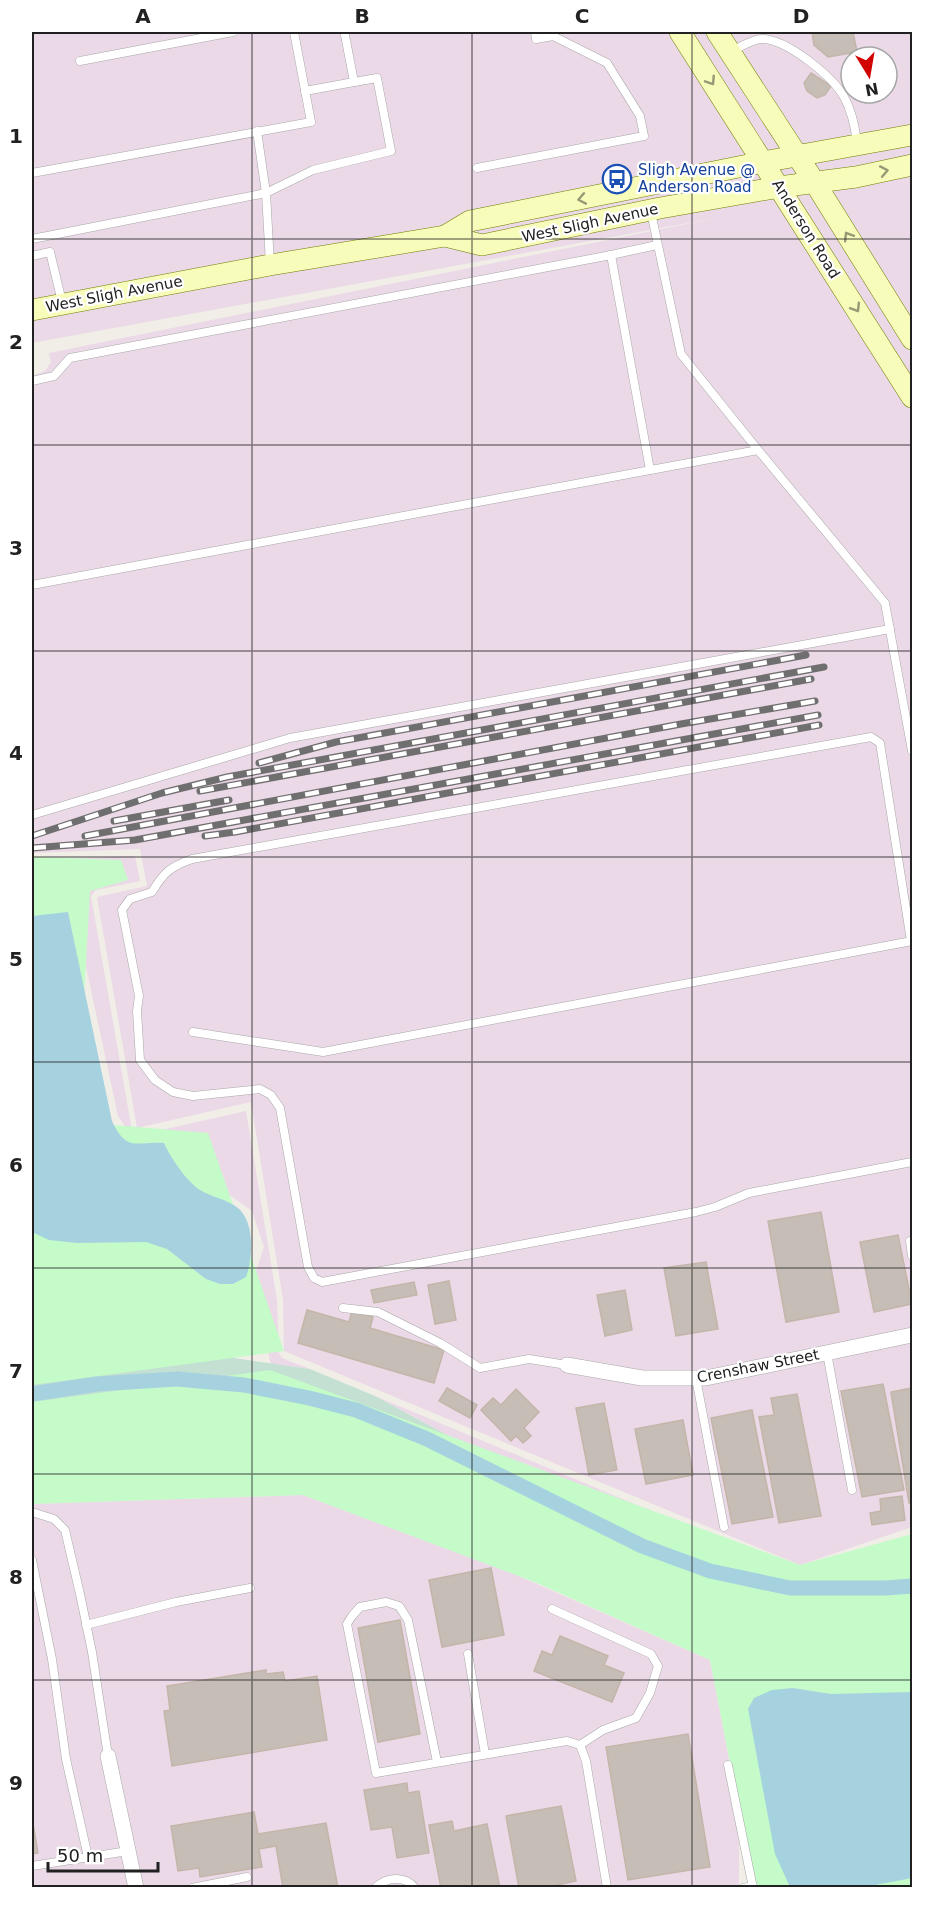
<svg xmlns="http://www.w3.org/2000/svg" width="944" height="1919" viewBox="0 0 944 1919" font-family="'DejaVu Sans',sans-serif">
	<rect width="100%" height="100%" fill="#f1eee7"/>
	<g fill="#ebd9e7" fill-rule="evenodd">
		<path d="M32,32H912V1527L800,1565L284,1351L283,1300L251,1102L137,1128L97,897L147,886L140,849L32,853V376L45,371L51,362L49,353L716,218L32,343ZM851,57H887V93H851Z"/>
		<path d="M135,856L140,881L96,890L91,896L132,1131L139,1135L246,1111L277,1300L279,1353L282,1358L310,1369L271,1364L250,1289L264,1247L252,1211L210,1181L130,1134L118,1116L74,911L32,860Z"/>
		<path d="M375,1396L755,1554L506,1467Z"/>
		<path d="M303,1495L512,1573L710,1660L739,1810V1887H32V1504Z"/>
	</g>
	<path fill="#c3e0d3" d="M220,1356L310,1369L375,1396L506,1467L879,1592L32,1406V1372Z"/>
	<g fill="#c4fbc9">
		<path d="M32,857L121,860L128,880L90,891L77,1122L208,1133L284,1351L32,1385Z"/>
		<path d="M270,1370L800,1565L912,1534V1887H754L710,1660L537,1583L303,1495L32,1504V1402Z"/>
	</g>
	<g fill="#a6d2e0">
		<path d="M68,912L112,1121C127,1153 136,1141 164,1143C171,1158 186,1181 200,1190C211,1197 227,1199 238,1208C255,1222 253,1258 246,1277L233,1284H220L206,1279L167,1249L146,1242L77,1243L49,1240L32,1232V916Z"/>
		<path d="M793,1688L831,1694L912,1692V1878L865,1887H790L775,1854L748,1709L754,1698L772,1690Z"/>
	</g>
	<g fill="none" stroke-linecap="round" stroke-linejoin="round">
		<path stroke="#a6d2e0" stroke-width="15" d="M32,1394L97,1384L177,1379L244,1385L309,1398L356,1410L427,1439L642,1546L710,1571L790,1588H885L912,1586"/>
	</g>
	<g fill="#c6beb6" stroke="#c4b5a9" stroke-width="1.5">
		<path d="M812,32H853L857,52L828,57L814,45Z"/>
		<path d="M811,73L831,86L825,95L817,98L807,91L804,83Z"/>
		<path d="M821,1212L839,1312L786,1322L768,1221Z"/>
		<path d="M898,1235L912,1304L874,1312L860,1242Z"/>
		<path d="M706,1262L718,1329L676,1336L664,1268Z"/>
		<path d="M449,1281L456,1320L435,1324L428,1285Z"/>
		<path d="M414,1282L417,1295L374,1303L371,1290Z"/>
		<path d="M625,1290L632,1330L605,1336L597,1295Z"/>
		<path d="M307,1310L349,1322L352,1311L373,1317L370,1328L444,1350L434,1383L298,1343Z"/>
		<path d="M883,1384L904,1490L862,1497L841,1391Z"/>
		<path d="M447,1388L477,1405L470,1418L439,1401Z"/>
		<path d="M912,1388V1502L909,1503L891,1392Z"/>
		<path d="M516,1389L539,1412L524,1428L531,1436L523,1443L516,1436L511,1441L481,1410L493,1398L501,1405Z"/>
		<path d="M797,1394L821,1516L779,1523L759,1417L774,1415L771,1398Z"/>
		<path d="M604,1403L617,1470L589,1475L576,1408Z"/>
		<path d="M752,1410L773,1517L732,1524L711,1418Z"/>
		<path d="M683,1420L693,1475L646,1484L635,1429Z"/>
		<path d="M902,1496L905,1520L872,1525L870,1513L881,1511L880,1499Z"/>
		<path d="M491,1568L504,1635L442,1647L429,1580Z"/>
		<path d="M400,1620L420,1734L378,1742L358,1628Z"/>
		<path d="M560,1636L608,1656L604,1665L624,1673L612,1702L534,1671L542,1651L552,1655Z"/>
		<path d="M266,1670V1674L283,1672L285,1681L317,1676L327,1740L172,1766L164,1711L170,1710L167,1686Z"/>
		<path d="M688,1734L710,1867L628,1880L606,1747Z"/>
		<path d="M407,1783L408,1793L419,1791L429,1853L397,1858L392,1827L371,1830L364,1790Z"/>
		<path d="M561,1806L576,1881L543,1888H519L506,1816Z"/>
		<path d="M254,1812L258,1834L326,1823L338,1888H283L276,1846L259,1849L262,1867L200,1877L199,1868L178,1871L171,1826Z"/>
		<path d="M32,1818L38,1853L32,1854Z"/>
		<path d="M452,1821L454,1831L487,1824L500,1888H441L429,1825Z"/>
	</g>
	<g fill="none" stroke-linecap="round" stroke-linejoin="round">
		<g stroke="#a8a8a8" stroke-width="9">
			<g id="lane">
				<path d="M732,51C740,47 753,39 762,39C787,39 833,77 844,97C852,111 855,127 857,142"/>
				<path d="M80,61L233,32"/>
				<path d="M305,91L354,82"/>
				<path d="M257,131L266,193L270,264"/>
				<path d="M477,168L644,136L640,116L607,63L553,36L536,39L535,32"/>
				<path d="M32,173L311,122L294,32"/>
				<path d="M651,212L681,354L758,450"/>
				<path d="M32,239L266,193L313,170L391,151L377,78L354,82L345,35"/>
				<path d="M32,256L50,252L62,302"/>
				<path d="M32,381L54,376L70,358L611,255"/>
				<path d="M650,470L611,255L657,245"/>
				<path d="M32,585L758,450L885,603L912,751"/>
				<path d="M32,815L290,738L890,629"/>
				<path d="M911,941L880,743L871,737L192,859C170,867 164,872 152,892L130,899L122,910L139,996L137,1011L140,1060L155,1080L173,1092L193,1096L260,1089L271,1095L280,1108L308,1267L314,1278L322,1282L696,1212L715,1207L749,1193L912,1162"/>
				<path d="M193,1032L323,1052L912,941"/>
				<path d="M910,1241L912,1256"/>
				<path d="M343,1308L378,1312L440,1343L480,1368L529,1359L567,1365"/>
				<path d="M827,1353L852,1490"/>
				<path d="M696,1378L724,1527"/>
				<path d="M32,1512L54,1519L65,1530L80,1594L92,1652L108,1756"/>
				<path d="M32,1560L52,1659L66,1759L88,1857"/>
				<path d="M552,1609L651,1654L658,1666L650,1693L636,1718L603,1730L580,1745"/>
				<path d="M86,1625L176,1602L250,1588"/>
				<path d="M468,1654L485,1754"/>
				<path d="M437,1762L408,1620L399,1606L386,1602L360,1607L352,1616L347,1624L376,1773L567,1741L580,1745L586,1761L607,1888"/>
				<path d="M728,1765L753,1888"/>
				<path d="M32,1866L128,1851"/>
				<path d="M192,1888L247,1877"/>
				<path d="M375,1888C386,1877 405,1875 415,1888"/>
				<path d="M743,1888L753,1886"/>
			</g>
		</g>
		<g stroke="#a8a8a8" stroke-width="16">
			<g id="street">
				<path d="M567,1365L642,1378H706L912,1335"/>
				<path d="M108,1756L136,1888"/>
			</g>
		</g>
		<g stroke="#6f7e01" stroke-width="22">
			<g id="secondary">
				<path d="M680,32L912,397"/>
				<path d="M717,32L815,183L912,339"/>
				<path d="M445,236L470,221L763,162L912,135"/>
				<path d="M32,310L270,265L445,236L482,245L660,208L779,187L856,177L912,165"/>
			</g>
		</g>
		<use href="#lane" stroke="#fff" stroke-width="8"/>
		<use href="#street" stroke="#fff" stroke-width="15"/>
		<use href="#secondary" stroke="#f8fcbb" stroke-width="21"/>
		<g stroke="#6f6f6f" stroke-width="7">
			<g id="rail">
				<path d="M259,763L336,742L806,655"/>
				<path d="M200,791L811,679"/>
				<path d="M114,821L229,800"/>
				<path d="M32,836L162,793L227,777L824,667"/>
				<path d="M85,836L681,724L815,701"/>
				<path d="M205,836L235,832L819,725"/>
				<path d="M32,848L135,840L818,715"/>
			</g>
		</g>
		<use href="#rail" stroke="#fff" stroke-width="4.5" stroke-dasharray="14" stroke-linecap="butt"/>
	</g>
	<defs><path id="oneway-chevron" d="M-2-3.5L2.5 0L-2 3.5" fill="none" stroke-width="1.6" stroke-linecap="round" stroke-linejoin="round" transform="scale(1.5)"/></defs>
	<g stroke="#979976">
		<use href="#oneway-chevron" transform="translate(711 81) rotate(57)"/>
		<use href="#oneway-chevron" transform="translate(884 171) rotate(-11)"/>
		<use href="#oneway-chevron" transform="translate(582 199) rotate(169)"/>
		<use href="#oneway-chevron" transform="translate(848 236) rotate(-122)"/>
		<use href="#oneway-chevron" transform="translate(856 308) rotate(58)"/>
	</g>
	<path fill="none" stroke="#212121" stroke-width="1.5" stroke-opacity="0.55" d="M252,32V1888M472,32V1888M692,32V1888M32,239H912M32,445H912M32,651H912M32,857H912M32,1062H912M32,1268H912M32,1474H912M32,1680H912"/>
	<defs>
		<g id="bus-ring" transform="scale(1.5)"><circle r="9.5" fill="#fff" stroke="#1a4fb4" stroke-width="1.5"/><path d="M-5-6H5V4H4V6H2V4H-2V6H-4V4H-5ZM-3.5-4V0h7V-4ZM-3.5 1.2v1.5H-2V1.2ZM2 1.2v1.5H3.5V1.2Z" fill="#1a4fb4"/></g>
	</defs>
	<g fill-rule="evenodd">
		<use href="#bus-ring" x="617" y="179"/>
	</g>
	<g text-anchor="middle" stroke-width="4.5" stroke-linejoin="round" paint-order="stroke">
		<g font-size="15" fill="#164399" stroke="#fff" text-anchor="start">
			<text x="638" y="175">Sligh Avenue @<tspan x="638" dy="17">Anderson Road</tspan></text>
		</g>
		<g font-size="15" fill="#212121" stroke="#fff">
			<text transform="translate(590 223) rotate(-12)" y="5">West Sligh Avenue</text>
			<text transform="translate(806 229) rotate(58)" y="5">Anderson Road</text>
			<text transform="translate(114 294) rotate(-11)" y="5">West Sligh Avenue</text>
			<text transform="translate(758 1366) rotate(-11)" y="5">Crenshaw Street</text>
		</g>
	</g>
	<rect width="944" height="1919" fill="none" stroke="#ffffff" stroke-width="66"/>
	<g transform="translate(869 75) rotate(169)"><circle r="28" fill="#ffffff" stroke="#a6a6a6" stroke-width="1.5"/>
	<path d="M0-4.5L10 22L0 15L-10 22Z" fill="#d10200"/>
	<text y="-9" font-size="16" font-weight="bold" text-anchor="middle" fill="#212121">N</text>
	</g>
	<path d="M48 1862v9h110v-9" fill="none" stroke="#212121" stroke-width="3"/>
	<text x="57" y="1862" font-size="18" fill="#212121" stroke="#ffffff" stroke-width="4.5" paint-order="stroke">50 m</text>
	<rect x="33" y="33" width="878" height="1853" fill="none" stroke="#212121" stroke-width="2"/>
	<g font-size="20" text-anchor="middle" font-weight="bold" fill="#212121">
		<text x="143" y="23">A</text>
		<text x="362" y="23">B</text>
		<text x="582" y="23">C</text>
		<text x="801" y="23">D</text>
		<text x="16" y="143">1</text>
		<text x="16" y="349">2</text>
		<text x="16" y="555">3</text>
		<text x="16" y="760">4</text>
		<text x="16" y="966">5</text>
		<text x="16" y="1172">6</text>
		<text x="16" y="1378">7</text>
		<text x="16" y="1584">8</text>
		<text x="16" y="1790">9</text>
	</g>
</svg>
